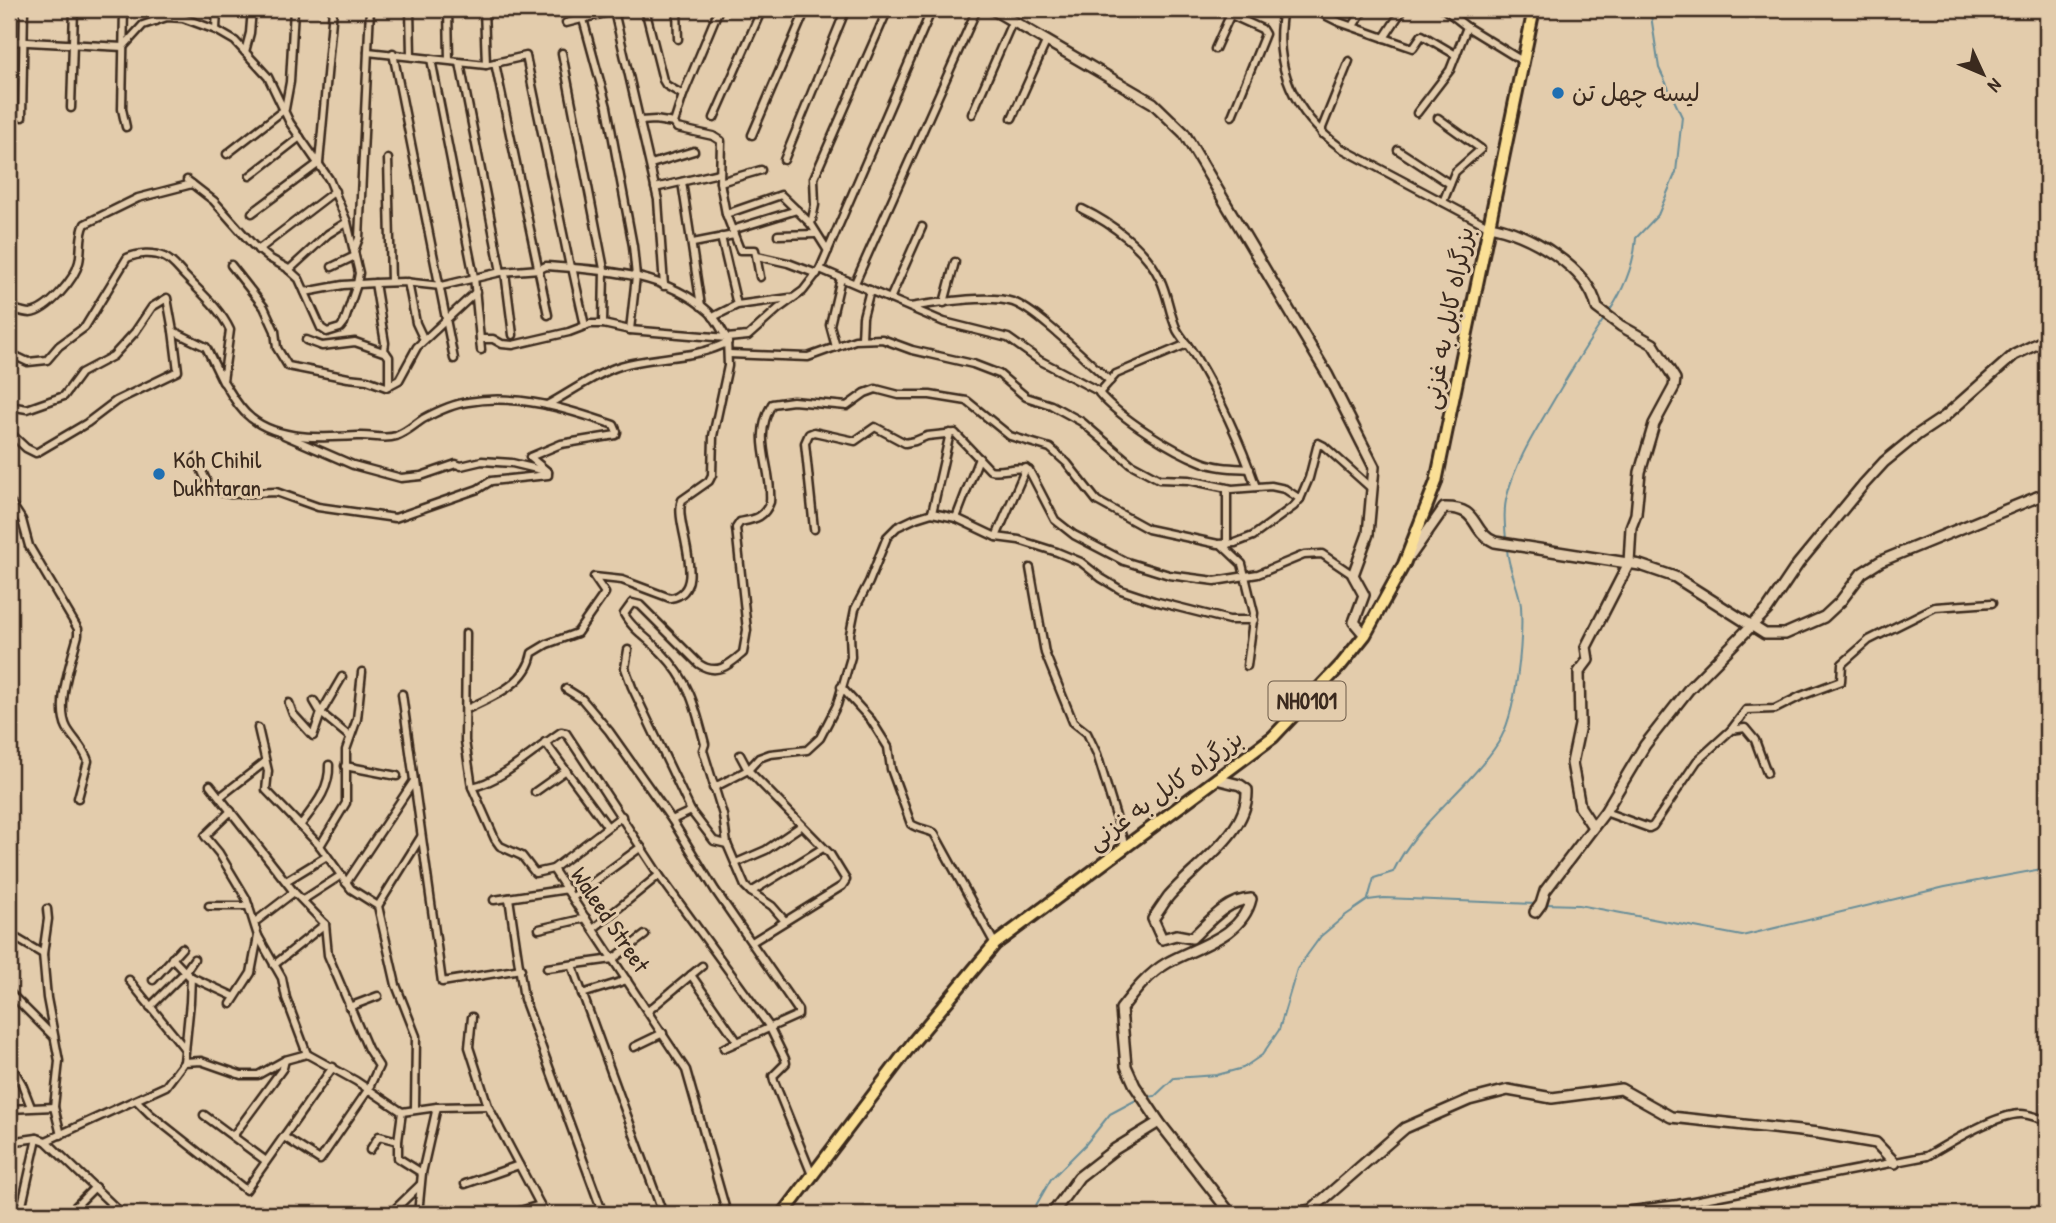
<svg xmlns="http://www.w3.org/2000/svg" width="2056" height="1223" viewBox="0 0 2056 1223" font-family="'Patrick Hand','Playpen Sans Arabic',sans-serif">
	<rect width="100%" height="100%" fill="#e3ccac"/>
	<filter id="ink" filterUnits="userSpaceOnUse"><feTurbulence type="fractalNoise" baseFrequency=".0143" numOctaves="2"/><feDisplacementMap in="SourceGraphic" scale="14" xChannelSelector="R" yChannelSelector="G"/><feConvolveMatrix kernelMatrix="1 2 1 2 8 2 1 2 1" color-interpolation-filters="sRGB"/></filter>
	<g filter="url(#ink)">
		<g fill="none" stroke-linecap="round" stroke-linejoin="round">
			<g stroke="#6a8e98" stroke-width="2">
				<path d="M1609,312C1624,289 1634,265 1636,238L1658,215L1676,172L1682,117L1659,68L1650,9"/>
				<path d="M1506,540C1505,526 1503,510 1507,496C1515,463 1535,432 1552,403C1569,374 1585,347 1604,319"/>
				<path d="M1368,899L1374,878L1393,872C1410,835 1445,806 1471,777C1481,766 1491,754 1498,743C1517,714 1523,640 1521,606C1519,587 1508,569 1507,549"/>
				<path d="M1544,904L1579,905L1742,936L1945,887L2047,868"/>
				<path d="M1147,1097L1155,1096L1174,1078L1217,1075L1243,1068L1262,1055L1279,1030L1297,969L1321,936L1346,915L1368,900L1384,898L1535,904"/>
				<path d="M1031,1214L1051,1179L1085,1145L1110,1114L1138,1099"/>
			</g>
			<g stroke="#3b2a1e" stroke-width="11">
				<g id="street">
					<path d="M124,9L122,109L126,127"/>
					<path d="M156,9V21"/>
					<path d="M410,9L411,55"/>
					<path d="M448,9L449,60"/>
					<path d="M484,9L486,65"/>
					<path d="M645,9L663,80L666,85L683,95"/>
					<path d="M677,9L678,39"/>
					<path d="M719,9L683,95L674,123L677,128L713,136L721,141L720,182L726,214L740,250H755L760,277"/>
					<path d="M1218,9L1262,29L1265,34L1232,116"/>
					<path d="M1283,9C1272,66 1294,114 1341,148L1488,226"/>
					<path d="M1313,9L1339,22L1413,48L1422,35L1456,55"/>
					<path d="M1444,9L1467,27L1524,62"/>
					<path d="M614,11L658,200L664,286"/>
					<path d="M583,19L607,107L633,246L636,276L630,330"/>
					<path d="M566,23L621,9"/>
					<path d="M1353,26L1364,9"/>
					<path d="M216,30L217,9"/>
					<path d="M1384,38L1403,9"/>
					<path d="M9,41L123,47L143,25L167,17L183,18L216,30L235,41L268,77L290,123L329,179L347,222L359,273L357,284L344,323L340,328L327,332L321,328L299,279L287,268L269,258L253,245L214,201L187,180"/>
					<path d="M1215,49L1233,9"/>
					<path d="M245,52L250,33L252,9"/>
					<path d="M368,52L486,65L526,56L570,267"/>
					<path d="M393,53L454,359"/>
					<path d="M562,53L604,269L603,324"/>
					<path d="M431,59L474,277L481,350"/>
					<path d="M460,63L501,272"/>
					<path d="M495,63L548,315"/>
					<path d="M71,108L74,9"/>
					<path d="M1417,113L1450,70L1467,27"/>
					<path d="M972,114L1013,20"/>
					<path d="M22,117L24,9"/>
					<path d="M714,118L762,9"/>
					<path d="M1012,118L1047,40"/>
					<path d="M1438,118L1481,149L1455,172L1443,202"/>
					<path d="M640,121L655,120L674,123"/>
					<path d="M1322,134V128L1349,61"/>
					<path d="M752,135L806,9"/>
					<path d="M1398,150L1450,184"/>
					<path d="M227,154L285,109L290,82L294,9"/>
					<path d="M388,159L391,282"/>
					<path d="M784,160L846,9"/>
					<path d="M651,164L694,151"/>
					<path d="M250,176L300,137"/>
					<path d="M682,182L701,306"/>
					<path d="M720,182L761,170"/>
					<path d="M655,188L719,173"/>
					<path d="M1082,209C1111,223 1146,248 1160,279C1168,295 1169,313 1177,330C1182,339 1190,347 1195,356C1220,398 1240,441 1256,487"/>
					<path d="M252,213L319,163L333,9"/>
					<path d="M726,214L781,195L811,224"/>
					<path d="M732,230L797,210"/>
					<path d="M778,235L816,234"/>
					<path d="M721,237L737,305"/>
					<path d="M693,243L734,235"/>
					<path d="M258,250L335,191"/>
					<path d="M354,251L359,238L370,9"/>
					<path d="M828,251L811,224L815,205L814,178L888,9"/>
					<path d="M757,256L788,263L817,274"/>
					<path d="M231,265L264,307L275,331L277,348L288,366L348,378L367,380L386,387L399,380L417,347L476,292"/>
					<path d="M332,267L355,256"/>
					<path d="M572,267L585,326"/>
					<path d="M820,269L944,322L1008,338L1039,360L1100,392"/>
					<path d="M289,270L328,234L347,222"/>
					<path d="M505,272L513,335"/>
					<path d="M408,282L416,323L424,340"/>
					<path d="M375,283L385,343L384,350L389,357V386"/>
					<path d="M855,283L977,9"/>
					<path d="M9,289L14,308"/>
					<path d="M305,292L343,285L375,283L404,282L441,286L501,272L540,269L546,266C601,270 665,272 709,312C717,319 721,330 727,338L748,336L778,309L803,291L820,269L932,9"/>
					<path d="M890,299L922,227"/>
					<path d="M944,303L955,262"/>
					<path d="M9,307C15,309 23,313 30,313C48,311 75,279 79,262C82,249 79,235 85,224L138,198L192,184"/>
					<path d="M910,307C937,303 988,294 1013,302C1037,310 1088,362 1110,381"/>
					<path d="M713,317L737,305L790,298"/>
					<path d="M862,339L863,317L870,290"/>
					<path d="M306,340L322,346L355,342L386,353"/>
					<path d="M1187,344L1116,374L1099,393C1120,418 1171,450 1202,462C1217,468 1234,468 1250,469"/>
					<path d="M836,347L830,325L841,278"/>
					<path d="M9,353L28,362L47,360L59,346L85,327L127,258C138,253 153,252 164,257C173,261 178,269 184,275C201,293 219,307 230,330L223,381C231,393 238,408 251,418C279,441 325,438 359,436C371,435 384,440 396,436C407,432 414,425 423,419C436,412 453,404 468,402C517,393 568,409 614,425L617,432L616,435L561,444L530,457L548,472"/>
					<path d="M729,354L808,357L855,340L882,339L912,350L973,364L999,374L1026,397L1051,405L1082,422L1131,464L1159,479L1189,480L1232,489L1271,486L1285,489L1300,499"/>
					<path d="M547,405C571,392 595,374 620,366C656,355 694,360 728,342"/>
					<path d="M9,406L27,409L64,396L81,373L113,356L135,332L152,307L167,298L173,331L206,347L223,382"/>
					<path d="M9,432L26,448L36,453L87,423L116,401L178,371L173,331"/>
					<path d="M284,435L353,465L401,478L421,476L456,464L461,466L482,461L512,463L545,471"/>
					<path d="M196,458L206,480L205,486L215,491L231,494L276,492L318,507L395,518L478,489L491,481L548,475V472"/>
					<path d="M9,500L22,520L29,546L78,629V635C72,659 55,705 67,728C73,739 84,748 88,761L78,798"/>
					<path d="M932,513L950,433"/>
					<path d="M956,518L979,458"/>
					<path d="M814,529L805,443L809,434L814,432L855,441L875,427L905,443L915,441L927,436L955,433L990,470C1003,473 1017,465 1029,470L1055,520L1074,535L1124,561L1169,575L1215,581L1258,574L1304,555L1322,554L1353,575"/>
					<path d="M996,537L1026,468"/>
					<path d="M1222,545L1242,564L1254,613L1247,666"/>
					<path d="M1227,545V488"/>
					<path d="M1030,568L1045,653L1073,722L1087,733L1097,754L1125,846"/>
					<path d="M466,633L465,741L472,787L495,839L500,846L522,856L535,873L553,869L686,1070L727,1214"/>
					<path d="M628,650L625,668L632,687L691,811L714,841L727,844"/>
					<path d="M362,672L357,719L346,750V803L320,846L351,889L378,906L396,985L416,1036L415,1108"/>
					<path d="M841,687L871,720L888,747L891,769L911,824C918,829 926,829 934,833L995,944"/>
					<path d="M566,689L582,699L609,731L672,820L715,890L798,1010V1015L724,1048"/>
					<path d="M402,694L442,982L521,969"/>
					<path d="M314,701L321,713L350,737"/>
					<path d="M289,703L293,714L313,736L321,713L342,677"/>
					<path d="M467,709C492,697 527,684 532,653L547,644L577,633L605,593L594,577L622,580L670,598C712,592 672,522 682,500L709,481L712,475L713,436L728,366L727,338L630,330L603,324H590L569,332L513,345L502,344L493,339H480"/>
					<path d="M258,728L268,771L266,790L320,846"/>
					<path d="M1731,730L1745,728L1755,740L1767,773"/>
					<path d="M545,742L607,826"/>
					<path d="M740,755L748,770L830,854L846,880L842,886L752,942"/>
					<path d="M345,766L397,776"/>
					<path d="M210,785L294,892L325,924L328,955L368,1049L379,1066L368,1090L320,1160L284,1137"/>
					<path d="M472,787C499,783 537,748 561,732L566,733L659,875L769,1026L785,1059L786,1063L773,1076L774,1081L812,1175"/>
					<path d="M713,788L748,770L759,758L770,754L807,750L820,738L837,705L851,657L850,634L855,609L869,582L887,537L897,527L916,518L932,513L956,518L996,537L1019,540L1057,552L1081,562L1101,578L1121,590L1154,601L1229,620H1254"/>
					<path d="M535,792L566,770"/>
					<path d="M220,797L265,762"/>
					<path d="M231,811L205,836L219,853L246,898L258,936L282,978L286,998L307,1054"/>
					<path d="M1605,812L1649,828L1653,826L1697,761L1731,730L1746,710L1775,709L1801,696L1841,681L1842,664L1869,640L1935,607L1992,603"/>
					<path d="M672,820L691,811"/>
					<path d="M300,826C314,807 330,790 329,765"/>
					<path d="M736,863L766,850L801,826"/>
					<path d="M553,869L622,816"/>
					<path d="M286,881L327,856"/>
					<path d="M346,883L414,781"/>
					<path d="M751,892L823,848"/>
					<path d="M573,897L641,847"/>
					<path d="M509,898L524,999L603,1214"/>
					<path d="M303,900L340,876"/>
					<path d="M494,900L568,889"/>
					<path d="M209,906H249"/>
					<path d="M378,906L421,837"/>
					<path d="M47,909L48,919L43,954L47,998L59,1061L54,1107L61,1135"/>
					<path d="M785,921L772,906L751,892L745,886L727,844L723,815L703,750L705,744C695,706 690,682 662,653C650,640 632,629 624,614L632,603L640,605L699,664C717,676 729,665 743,653L747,630L736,528L740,522C755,519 764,518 770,502C773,468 751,440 772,404L793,401L847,406L865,393L876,389L899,395H930L967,401L1010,436L1050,448L1067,463L1097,501L1148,529L1218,544L1235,543L1253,536L1294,506L1300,499L1309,478L1318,443L1324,446L1372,489"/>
					<path d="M255,922L294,892"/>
					<path d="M539,929L586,918"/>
					<path d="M593,929L659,875"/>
					<path d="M9,934L43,954"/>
					<path d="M172,958L189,976L235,997"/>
					<path d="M274,965L325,924"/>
					<path d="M572,965L663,1214"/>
					<path d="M547,968L613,959L645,935"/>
					<path d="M691,975L737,1041"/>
					<path d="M129,980L185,1049"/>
					<path d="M153,980L182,948"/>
					<path d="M9,992L53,1036"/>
					<path d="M582,994L627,980"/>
					<path d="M231,1004L251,973L258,936"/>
					<path d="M150,1007L185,972L194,959"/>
					<path d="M349,1007L378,996"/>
					<path d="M648,1011L702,966"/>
					<path d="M472,1017L469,1047L488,1106L545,1214"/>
					<path d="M634,1047L663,1033"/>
					<path d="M9,1062L22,1084L31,1107"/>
					<path d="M184,1062L190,1002L191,977"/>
					<path d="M136,1100L150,1114L246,1190L333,1067"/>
					<path d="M9,1109L54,1107"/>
					<path d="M402,1112L398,1141V1158L422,1173"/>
					<path d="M204,1115L266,1161"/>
					<path d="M233,1136L283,1068L285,1060"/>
					<path d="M46,1141L166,1086L184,1062L201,1061L241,1075H258L285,1060L307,1054L356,1081L402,1112L437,1107L488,1106"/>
					<path d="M9,1142L37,1138L46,1141L122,1214"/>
					<path d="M370,1150L379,1136L398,1141"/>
					<path d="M465,1184L519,1165"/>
					<path d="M20,1214L37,1138"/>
					<path d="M68,1214L95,1187"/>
					<path d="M390,1214L420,1185"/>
					<path d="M418,1214L422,1173L437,1107"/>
					<path d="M510,1214L540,1205"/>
					<path d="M1602,1214L1678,1204L1927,1156C1949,1143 1996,1114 2021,1114C2030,1114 2039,1119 2047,1120"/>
				</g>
			</g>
			<g stroke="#3b2a1e" stroke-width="14">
				<g id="secondary">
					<path d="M992,9L1153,103L1184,133L1327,374L1374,467L1368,534L1353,575L1364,595L1354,622L1365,635"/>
					<path d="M1488,226C1527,231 1589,268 1597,308L1621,326L1653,344L1675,379L1674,387L1654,424L1640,472L1636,514L1631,527L1629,563L1586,647L1588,660L1579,672L1580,725L1572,763L1580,807L1593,827"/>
					<path d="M1411,555L1444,508C1481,507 1469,531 1495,542L1640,565L1675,577L1765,634H1785L1824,617L1840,602L1862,573L1881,561L2047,493"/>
					<path d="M1216,779L1240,785L1247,790C1249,833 1193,867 1168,897C1163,904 1158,912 1153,919L1162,939L1176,935L1192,938C1209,922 1226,900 1251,899C1242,937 1197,946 1167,963C1148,974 1134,992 1121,1009L1126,1066L1135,1086L1159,1122L1231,1214"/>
					<path d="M1535,912L1541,904L1545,891L1605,812L1645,745L1689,689L1767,610L1798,564L1863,485L1884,462L1917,435L1944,417L2014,355L2047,339"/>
					<path d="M1052,1214L1079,1177L1115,1149L1159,1122"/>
					<path d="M1290,1214L1311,1210L1405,1128L1469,1100L1508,1090L1552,1098L1621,1089L1671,1117L1818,1133L1876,1143L1895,1163"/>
				</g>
			</g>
			<g stroke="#3b2a1e" stroke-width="16">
				<path id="highway" d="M783,1214L914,1041L995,944L1273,737L1341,665L1365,635L1404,564L1436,482L1534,9"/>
			</g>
			<use href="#street" stroke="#e3ccac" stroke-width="6"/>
			<use href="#secondary" stroke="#e3ccac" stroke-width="9"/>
			<use href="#highway" stroke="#fadf96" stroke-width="10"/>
		</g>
	</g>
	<g fill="#1f6fb2" stroke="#e3ccac" stroke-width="2.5">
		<circle cx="1558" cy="93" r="7"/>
		<circle cx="159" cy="474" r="7"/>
	</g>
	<g text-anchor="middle" stroke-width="6" stroke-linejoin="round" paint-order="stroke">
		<rect fill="#e3ccac" stroke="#6d5b49" stroke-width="2" x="1268.5" y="681.5" width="77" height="39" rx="5"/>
		<g font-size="23" font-weight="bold" fill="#3b2a1e">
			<text x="1307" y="709">NH0101</text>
		</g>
		<g font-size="24" fill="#3b2a1e" stroke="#e3ccac" text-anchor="start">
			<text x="1572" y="101">لیسه چهل تن</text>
			<text x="173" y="468">Koh Chihil<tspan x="173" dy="28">Dukhtaran</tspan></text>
		</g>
		<g font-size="24" fill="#3b2a1e" stroke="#e3ccac">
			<text transform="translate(1448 318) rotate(-79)" y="8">بزرگراه کابل به غزنی</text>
			<text transform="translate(1165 790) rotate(-36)" y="8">بزرگراه کابل به غزنی</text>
			<text transform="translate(610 920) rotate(56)" y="8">Waleed Street</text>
		</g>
	</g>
	<rect width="2056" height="1223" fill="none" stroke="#e3ccac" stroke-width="35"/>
	<rect x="18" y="18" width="2021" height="1188" fill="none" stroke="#3b2a1e" stroke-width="2.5" filter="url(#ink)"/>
	<g transform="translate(1983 74) rotate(134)" stroke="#e3ccac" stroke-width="5" paint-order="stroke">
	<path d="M0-5L12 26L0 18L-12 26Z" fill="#3b2a1e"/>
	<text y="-10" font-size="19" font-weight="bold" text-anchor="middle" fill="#3b2a1e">N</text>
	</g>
</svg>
